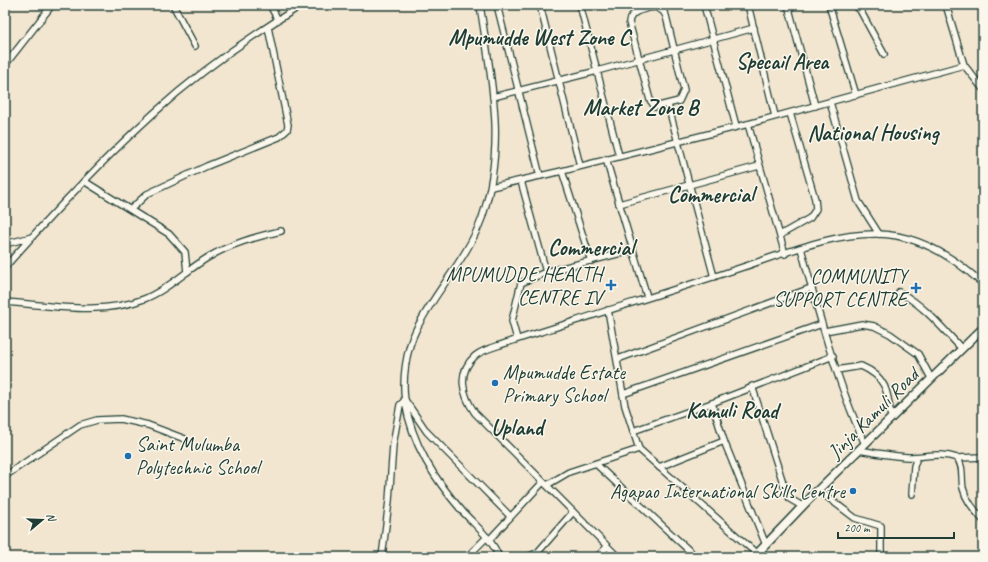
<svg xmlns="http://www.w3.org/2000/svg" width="988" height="562" viewBox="0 0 988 562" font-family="Caveat,sans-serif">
	<rect width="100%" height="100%" fill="#f2e6d0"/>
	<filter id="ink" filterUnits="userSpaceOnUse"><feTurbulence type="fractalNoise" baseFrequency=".025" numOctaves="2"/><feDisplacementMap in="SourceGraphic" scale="8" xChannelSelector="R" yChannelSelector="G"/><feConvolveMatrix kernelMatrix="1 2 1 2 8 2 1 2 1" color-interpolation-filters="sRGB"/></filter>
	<g filter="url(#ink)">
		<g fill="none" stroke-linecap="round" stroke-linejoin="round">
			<g stroke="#1f3d34" stroke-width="8">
				<g id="minor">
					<path d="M173,5L195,46"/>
					<path d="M270,5L278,20"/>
					<path d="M480,5C491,79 507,144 482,218C467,259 435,291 416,330C406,350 402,379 405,401C412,445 435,480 463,512C476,526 492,539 499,557"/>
					<path d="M497,5L540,176"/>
					<path d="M540,5L580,166"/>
					<path d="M580,5L619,156"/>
					<path d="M704,5L736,126"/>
					<path d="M748,5L775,116"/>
					<path d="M788,5L815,106"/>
					<path d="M829,5L856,95"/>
					<path d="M854,5L860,10L884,54"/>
					<path d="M946,5L964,65L983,89"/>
					<path d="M655,7L663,11L666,16L684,90L679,101L655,107L650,100L629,22C631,10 645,9 655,7Z"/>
					<path d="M5,65L52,5"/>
					<path d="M493,97L597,71L754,28"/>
					<path d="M830,102L858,201L879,234"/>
					<path d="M668,105L714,277"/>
					<path d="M5,109V115"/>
					<path d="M748,124L785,254"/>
					<path d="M606,159L647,297"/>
					<path d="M562,171L591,261"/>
					<path d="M84,181L169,234L185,252L187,272"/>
					<path d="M521,181L546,272"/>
					<path d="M491,187L562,171L748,124L964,65"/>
					<path d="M619,204L759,166"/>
					<path d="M131,209L147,194L207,166L279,137L287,130L288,125L268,27"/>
					<path d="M780,235L810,218L816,209L815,199L790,113"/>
					<path d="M5,244L32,237"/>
					<path d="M801,248C818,312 837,383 865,444"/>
					<path d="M5,267C52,214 100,162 153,114C196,75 252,35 302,5"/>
					<path d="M899,292C925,306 942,328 962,349"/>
					<path d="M5,302C50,305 100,316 144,299C167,290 186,271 207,258C230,244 255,237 281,231"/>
					<path d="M608,310L625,406L639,449L757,554"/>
					<path d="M825,331L862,324L874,326L890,334L918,354L931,378"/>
					<path d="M517,339L512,321L521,283L546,272L633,250"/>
					<path d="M618,359L811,288"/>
					<path d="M837,370L861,366C887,377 888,393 891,418"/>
					<path d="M752,386L784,486L790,499L802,506"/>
					<path d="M623,394L822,324"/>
					<path d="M712,403L724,441L766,545"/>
					<path d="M633,431L712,403L833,356"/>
					<path d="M859,450C876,453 892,456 908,457C925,457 941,452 957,458C964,466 961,478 963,488C966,501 975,510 983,520"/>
					<path d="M957,458L983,457"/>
					<path d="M596,464L696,557"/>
					<path d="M659,467L724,441"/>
					<path d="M5,476L80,425L97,420L121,419L148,425L185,439"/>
					<path d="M547,485L569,472L639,449"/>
					<path d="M818,490L855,518L881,526V557"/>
					<path d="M912,494L914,466L917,457"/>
					<path d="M489,540L543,482"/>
					<path d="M382,557L389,501L393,445L400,405L405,400L427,432L510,516"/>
					<path d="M467,557L487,537"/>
					<path d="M528,557L538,552L573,512"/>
					<path d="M597,557L607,547"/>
					<path d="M618,557L475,413C463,396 456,373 475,356C482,350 494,347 503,344C527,336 551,329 575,321C631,303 687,286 743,267C786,253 832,233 878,234C919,235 954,257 983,284"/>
				</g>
			</g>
			<g stroke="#1f3d34" stroke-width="10">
				<path id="major" d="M754,557L818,490L983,328"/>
			</g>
			<use href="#minor" stroke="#fbf7ec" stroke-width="5.5"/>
			<use href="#major" stroke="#fbf7ec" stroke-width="7"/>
		</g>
	</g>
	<g fill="#1f6fb2" stroke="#fbf7ec" stroke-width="1.5">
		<path d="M609 279h4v4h4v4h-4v4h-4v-4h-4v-4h4z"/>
		<path d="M914 282h4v4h4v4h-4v4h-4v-4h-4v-4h4z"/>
		<circle cx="495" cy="383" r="4"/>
		<circle cx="128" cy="456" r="4"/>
		<circle cx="853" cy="491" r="4"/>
	</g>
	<g text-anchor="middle" stroke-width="3" stroke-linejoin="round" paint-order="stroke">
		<g font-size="20" fill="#1f3d34" stroke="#fbf7ec" text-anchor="end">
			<text x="602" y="281">MPUMUDDE HEALTH<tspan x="602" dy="23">CENTRE IV</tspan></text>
			<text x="907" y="283">COMMUNITY<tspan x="907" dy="23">SUPPORT CENTRE</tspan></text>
			<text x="503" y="379" text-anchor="start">Mpumudde Estate<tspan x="503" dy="23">Primary School</tspan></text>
			<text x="136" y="451" text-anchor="start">Saint Mulumba<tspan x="136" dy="23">Polytechnic School</tspan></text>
			<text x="845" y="498">Agapao International Skills Centre</text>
		</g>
		<g font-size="20" fill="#1f3d34" stroke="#fbf7ec">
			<text transform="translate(873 413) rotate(-45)" y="7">Jinja Kamuli Road</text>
		</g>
		<g font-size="22" font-weight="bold" fill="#1f3d34" stroke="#fbf7ec">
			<text x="539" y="45">Mpumudde West Zone C</text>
			<text x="782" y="69">Specail Area</text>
			<text x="641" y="115">Market Zone B</text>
			<text x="873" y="140">National Housing</text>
			<text x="711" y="202">Commercial</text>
			<text x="591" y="255">Commercial</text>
			<text x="732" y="418">Kamuli Road</text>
			<text x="517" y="435">Upland</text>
		</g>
	</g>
	<rect width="988" height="562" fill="none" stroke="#fbf7ec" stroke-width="20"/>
	<rect x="10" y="10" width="968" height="542" fill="none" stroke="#1f3d34" stroke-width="1.5" filter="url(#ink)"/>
	<g transform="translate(42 520) rotate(71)" stroke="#fbf7ec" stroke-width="3" paint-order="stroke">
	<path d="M0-3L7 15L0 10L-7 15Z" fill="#1f3d34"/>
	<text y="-6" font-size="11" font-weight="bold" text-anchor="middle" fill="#1f3d34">N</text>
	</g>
	<path d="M838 532v6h116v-6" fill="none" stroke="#1f3d34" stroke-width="2"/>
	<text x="844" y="532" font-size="12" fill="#1f3d34" stroke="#fbf7ec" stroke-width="3" paint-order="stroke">200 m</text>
</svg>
